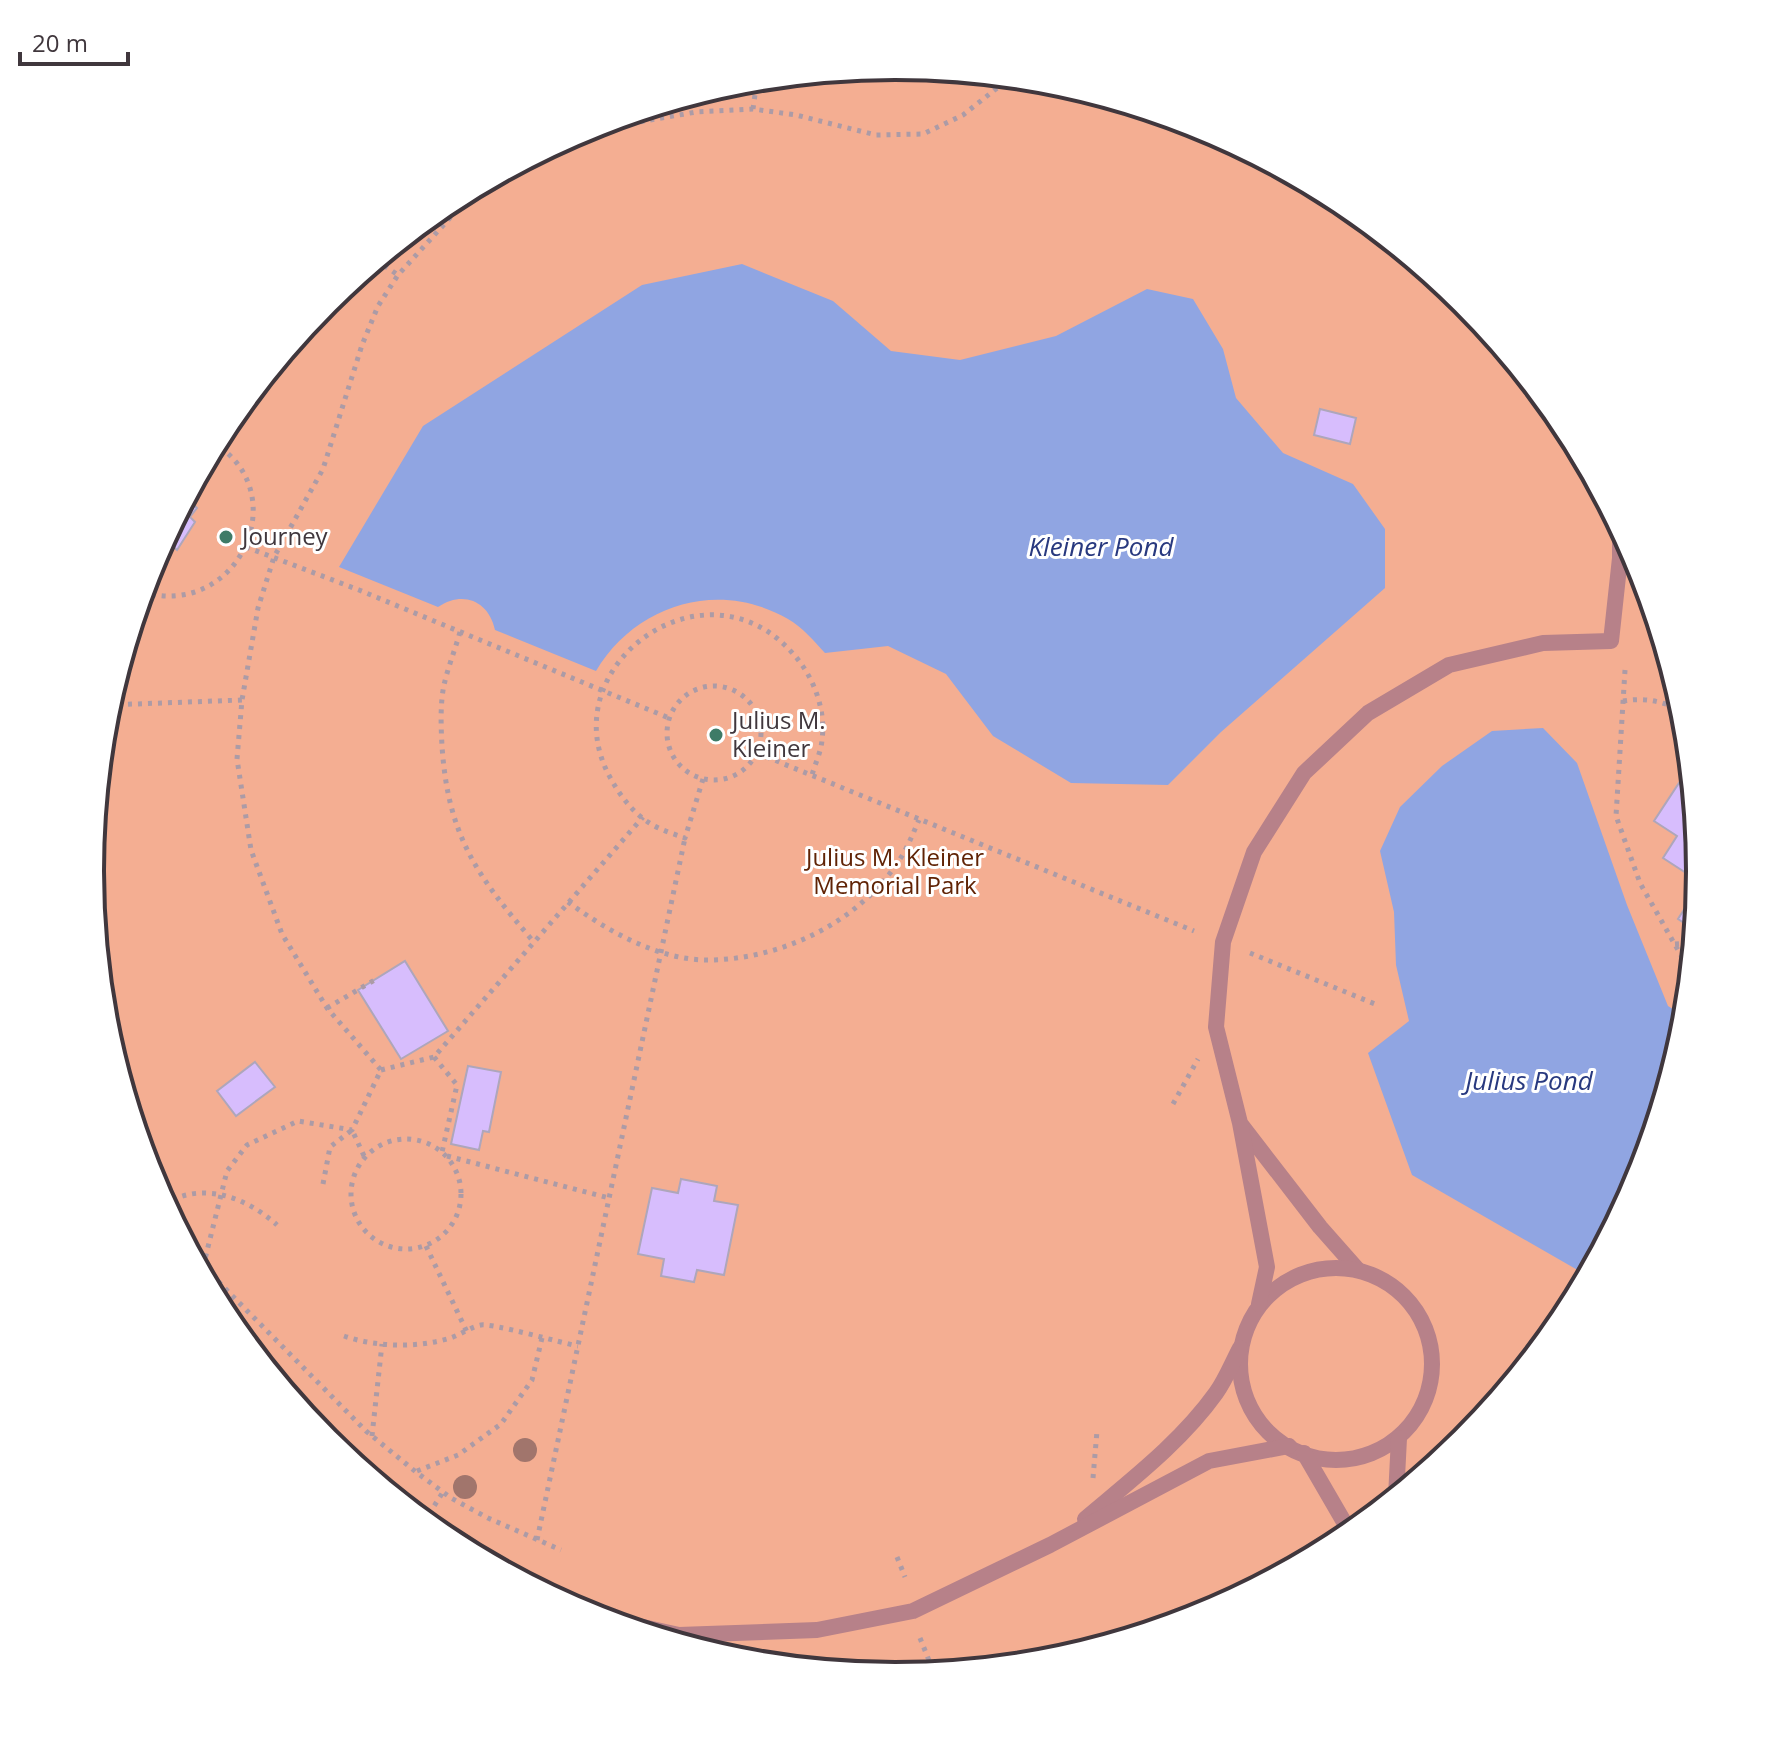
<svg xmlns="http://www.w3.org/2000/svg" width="1790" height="1743" viewBox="0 0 1790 1743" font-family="'Open Sans',sans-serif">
	<rect width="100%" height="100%" fill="#f0dae9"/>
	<circle fill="#f4ae92" cx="895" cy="872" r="803"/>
	<g fill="#90a5e2">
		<path d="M742,264L833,301L891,351L960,360L1056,336L1147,289L1193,299L1223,349L1236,398L1283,453L1353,484L1385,529V588L1221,732L1168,785L1071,783L993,736L946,674L888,646L825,653C814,641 802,627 788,619C719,579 636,604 596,671L495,630C489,601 463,590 438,607L339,567L423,426L642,285Z"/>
		<path d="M1543,728L1577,763L1627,905L1668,1006L1686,1017L1685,1029L1639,1180L1588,1276L1412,1175L1368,1053L1409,1021L1396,965L1394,912L1380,851L1400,807L1442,766L1492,731Z"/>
	</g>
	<g fill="#d7bdfd" stroke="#aea6bb" stroke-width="2">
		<path d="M1320,409L1356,418L1350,444L1314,435Z"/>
		<path d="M190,490L197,495L192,503L197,508L190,517L195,522L177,550L164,539Z"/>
		<path d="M1679,783L1693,792L1700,882L1663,858L1677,836L1654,821Z"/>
		<path d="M1699,886L1695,930L1678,919Z"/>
		<path d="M405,961L448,1031L401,1059L358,990Z"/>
		<path d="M255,1062L275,1087L236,1116L217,1091Z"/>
		<path d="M468,1066L501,1072L489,1132L483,1131L479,1150L451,1144Z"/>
		<path d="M681,1179L717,1186L714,1201L738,1205L724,1275L697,1270L694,1282L661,1276L664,1259L638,1254L652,1188L678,1193Z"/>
	</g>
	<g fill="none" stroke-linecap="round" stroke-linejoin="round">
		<g stroke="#ac9ba6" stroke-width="5" stroke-dasharray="4 6" stroke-linecap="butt">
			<path d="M753,109L757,80"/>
			<path d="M376,260L398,275"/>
			<path d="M246,547L359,590L669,718"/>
			<path d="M142,592C239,620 295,493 215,444"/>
			<path d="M460,632C455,650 448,667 444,685C440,704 441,727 442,746C448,836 477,876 533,941"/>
			<path d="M1625,670L1616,816L1640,883L1691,973"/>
			<circle cx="714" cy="733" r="47"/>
			<path d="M1623,701C1647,697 1663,702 1684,711"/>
			<path d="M108,705L242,700"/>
			<path d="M757,753L1194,931"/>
			<path d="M703,779L685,838C674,834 661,830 651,824C634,814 621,797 611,779C547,667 707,551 795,656C814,678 826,710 822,740C821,752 815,764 812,775"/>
			<path d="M568,902C606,930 658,960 707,960C781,960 860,922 900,859C908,847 913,833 919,820"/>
			<path d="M1675,944L1693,943"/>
			<path d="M1250,953L1375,1004"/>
			<path d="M327,1008L378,978"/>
			<path d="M434,1057L457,1085L442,1152"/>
			<path d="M381,1070L434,1057L643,817"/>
			<path d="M1173,1104L1198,1059"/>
			<circle cx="406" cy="1194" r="55"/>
			<path d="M447,1156L609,1198"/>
			<path d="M323,1184L330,1147L352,1130L365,1158"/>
			<path d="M164,1204C203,1181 246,1197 277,1225"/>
			<path d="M426,1246L467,1332"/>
			<path d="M190,1253L366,1431L416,1472L451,1498L488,1518L561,1550"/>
			<path d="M203,1267L227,1171L247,1145L298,1121L352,1130L381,1070L327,1008L282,934L251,850L237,759L242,700L258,608L274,557L323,469L362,345L378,306L398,275L458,209L503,174L541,154L599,129L696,112L753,109L796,115L876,135L923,134L963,115L1011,77"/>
			<path d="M344,1336C376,1347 414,1348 447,1339C459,1336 470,1327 481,1325C492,1323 562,1343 578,1346"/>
			<path d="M372,1436L382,1344"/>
			<path d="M417,1471L458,1455L501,1424L532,1380L542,1338"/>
			<path d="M1093,1478L1097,1431"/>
			<path d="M429,1514L443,1492"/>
			<path d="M537,1540L685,838"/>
			<path d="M897,1557L905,1577"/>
			<path d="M920,1638L934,1673"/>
		</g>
		<g stroke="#b78189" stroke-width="16">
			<path d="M1242,1126L1320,1227L1358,1270"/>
			<circle cx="1336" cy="1364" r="96"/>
			<path d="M1259,1304L1267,1267L1240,1123L1216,1027L1223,942L1254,852L1304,773L1368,713L1449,665L1543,643L1611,641L1620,558V527"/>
			<path d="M1304,1453L1351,1534"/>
			<path d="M1396,1497L1399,1438"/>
			<path d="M1085,1519C1131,1480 1181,1442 1216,1393C1226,1379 1232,1363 1240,1348"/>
			<path d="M584,1614L679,1635L817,1630L913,1611L1050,1545L1209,1461L1289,1446"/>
		</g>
	</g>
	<g fill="#a1756c">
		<circle cx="525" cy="1450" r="12"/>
		<circle cx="465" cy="1487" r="12"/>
	</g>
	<g fill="#3e7b67" stroke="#fff" stroke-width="3">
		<circle cx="226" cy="537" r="8"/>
		<circle cx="716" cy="735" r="8"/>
	</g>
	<g text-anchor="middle" stroke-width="6" stroke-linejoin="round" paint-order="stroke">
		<g font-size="24" fill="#40373d" stroke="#fff" text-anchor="start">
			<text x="242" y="545">Journey</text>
			<text x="732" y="729">Julius M.<tspan x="732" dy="28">Kleiner</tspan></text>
		</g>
		<g font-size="24" fill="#602305" stroke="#fff">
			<text x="895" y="866">Julius M. Kleiner<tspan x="895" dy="28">Memorial Park</tspan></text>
		</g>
		<g font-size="26" font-style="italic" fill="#28397f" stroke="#fff">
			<text x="1101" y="556">Kleiner Pond</text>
			<text x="1529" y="1090">Julius Pond</text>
		</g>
	</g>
	<path d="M0 0H1790V1743H0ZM104 871a791 791 0 1 1 1582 0a791 791 0 1 1-1582 0Z" fill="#fff" fill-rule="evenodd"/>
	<path fill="none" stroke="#40373d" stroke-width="4" d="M104 871a791 791 0 1 1 1582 0a791 791 0 1 1-1582 0Z"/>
	<path d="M20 52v12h108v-12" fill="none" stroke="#40373d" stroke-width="4"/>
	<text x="32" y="52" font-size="24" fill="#40373d" stroke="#ffffff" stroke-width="6" paint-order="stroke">20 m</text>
</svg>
